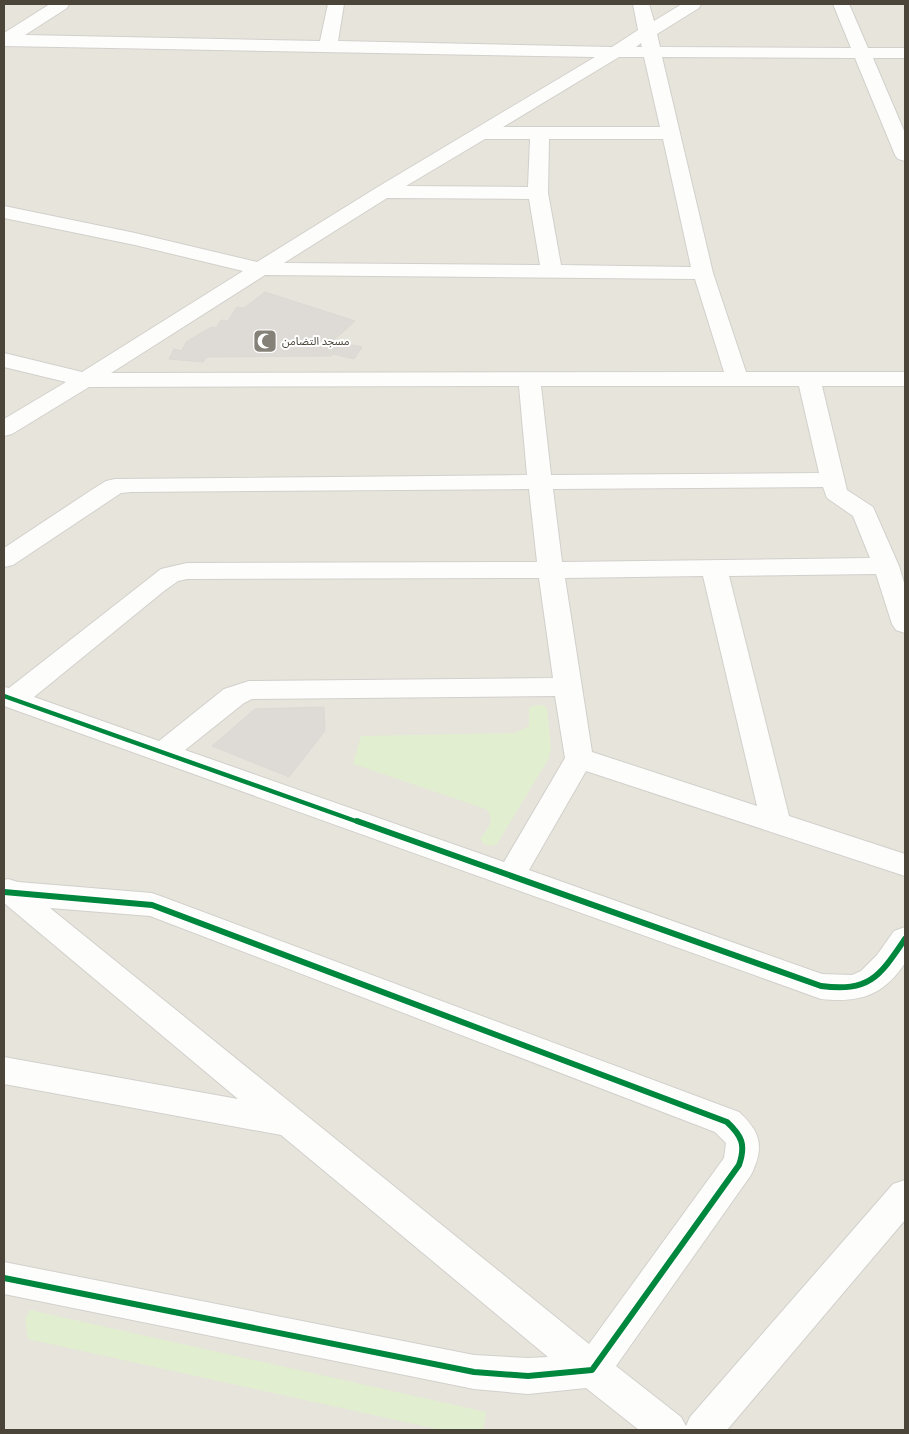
<svg xmlns="http://www.w3.org/2000/svg" width="909" height="1434" viewBox="0 0 909 1434" font-family="Karla,'Noto Sans Arabic',sans-serif">
	<rect width="100%" height="100%" fill="#f4f2ee"/>
	<rect fill="#e7e4dc" x="4" y="4" width="901" height="1426"/>
	<g fill="#e1eecf">
		<path d="M543,705L547,708L551,748L549,758L497,844L491,846L484,844L480,839C488,828 496,821 486,809L353,764L361,736L515,733L529,726V708L533,706Z"/>
		<path d="M30,1310L486,1412L483,1430H441L28,1339L25,1319Z"/>
	</g>
	<g fill="#dedbd6" stroke="#dcd9d4">
		<path d="M265,292L355,321L334,340L342,343L331,356L207,357L203,362L169,359L174,349L182,351L186,342L211,327L216,328L221,320L228,321L237,307L244,308Z"/>
		<path d="M342,343L362,347L354,359L333,354Z"/>
		<path d="M324,707L325,731L289,777L212,746L255,709Z"/>
	</g>
	<g fill="none" stroke-linecap="round" stroke-linejoin="round">
		<g stroke="#d2d0cb" stroke-width="2">
			<g id="minor">
				<path d="M50,4H69L67,8L25,35L320,41L328,4H344L338,41L612,47L638,30L633,4H649L654,21L682,4H701L699,8L657,34L660,47L851,48L833,4H849L868,48H905V58H873L905,133V161L898,159L895,155L855,58L662,57L713,273L746,372H905V386H822L847,490L873,507L899,566L905,586V633L896,630L892,624L876,574L729,576L789,816L905,854V876L586,771L529,870L822,974L852,975L861,971L877,955L894,931L905,927V963C883,996 860,1003 821,999L4,706V687L9,688L161,569L187,563L537,562L529,489L131,492L121,493L13,565L4,567V548L93,489L106,481L115,479L527,475L519,386L89,387L12,434L4,436V419L66,382L4,367V353L82,372L243,271L135,245L4,218V206L135,233L257,262L376,188L595,57L4,46V33ZM641,43L642,47H636ZM619,57H644L660,127H503ZM485,139H530L528,187L406,186ZM549,139H663L691,267L561,265L548,193ZM387,198L529,199L540,265L284,263ZM265,275L695,279L724,372L111,373ZM541,386H799L819,473L551,475ZM823,487L827,498L853,516L870,558L562,562L553,489ZM703,576L757,806L592,752L565,578ZM539,578L553,678L249,681L224,689L159,741L34,697L164,591L178,581L187,579ZM555,696L565,758L504,862L185,750L244,703L252,699Z"/>
				<path d="M8,879L18,882L152,893L163,897L739,1112C762,1133 764,1148 751,1175L616,1366L681,1417L686,1426L690,1417L893,1184L905,1180V1220L727,1430H639L586,1388L528,1394L474,1389L4,1294V1262L474,1355L528,1358L548,1357L281,1135L4,1084V1057L238,1099L4,903V880ZM50,908L150,916L715,1132L726,1143L724,1158L589,1344Z"/>
			</g>
		</g>
		<use href="#minor" fill="#fdfdfc" fill-rule="evenodd"/>
		<g stroke="#fff" stroke-width="8">
			<path id="cycleway-far1" d="M4,696L361,823"/>
		</g>
		<g stroke="#fff" stroke-width="9">
			<g id="cycleway">
				<path d="M357,821L821,986C870,992 879,977 905,939"/>
				<path d="M4,892L152,905L727,1122C742,1136 746,1145 739,1165L592,1370L528,1376L474,1372L4,1278"/>
			</g>
		</g>
		<use href="#cycleway-far1" stroke="#00873e" stroke-width="4.5"/>
		<use href="#cycleway" stroke="#00873e" stroke-width="6"/>
	</g>
	<defs>
		<g id="mosque-square" transform="scale(1.25)"><rect x="-9" y="-9" width="18" height="18" rx="4" fill="#868178" stroke="#fff"/><path d="M3.5-4.9A6 6 0 1 0 3.5 4.9A5 5 0 1 1 3.5-4.9Z" fill="#fff"/></g>
	</defs>
	<g fill-rule="evenodd">
		<use href="#mosque-square" x="265" y="341"/>
	</g>
	<g text-anchor="middle" stroke-width="4" stroke-linejoin="round" paint-order="stroke">
		<g font-size="11" fill="#4b4439" stroke="#fff" text-anchor="start">
			<text x="282" y="345">مسجد التضامن</text>
		</g>
	</g>
	<rect width="909" height="1434" fill="none" stroke="#4b4439" stroke-width="10"/>
</svg>
